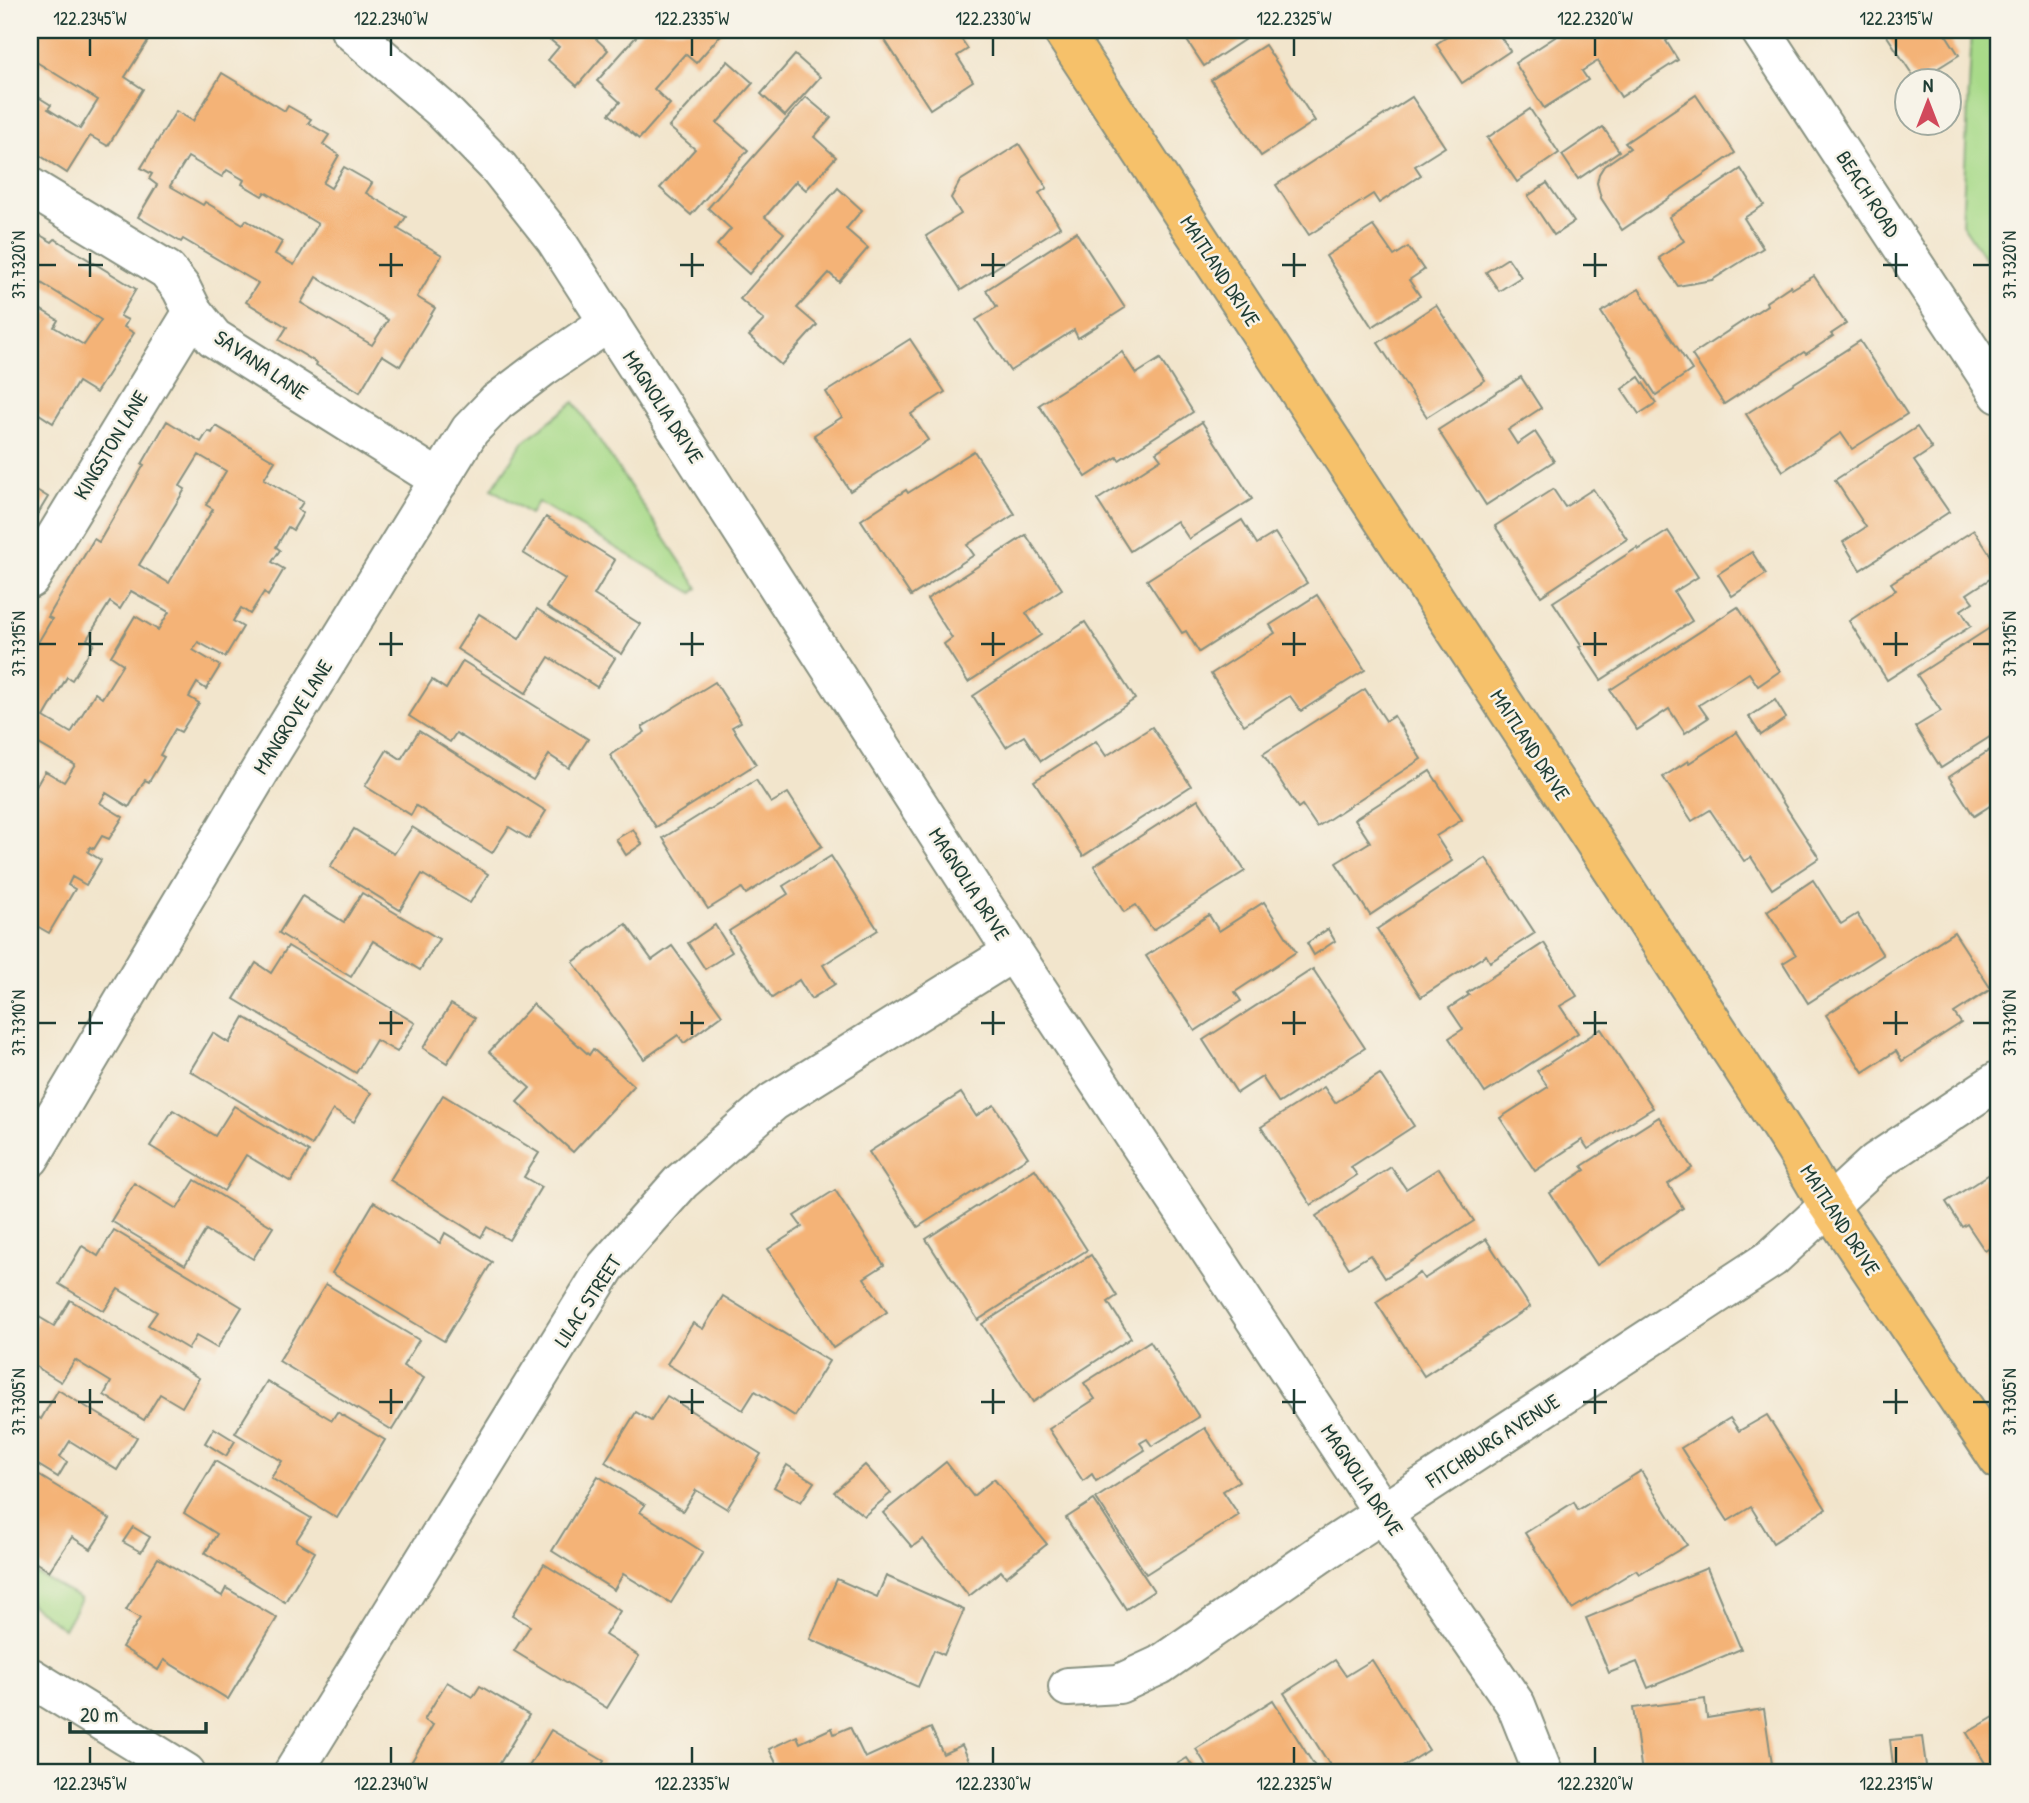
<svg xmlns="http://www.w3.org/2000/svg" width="2029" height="1803" viewBox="0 0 2029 1803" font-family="'Patrick Hand',sans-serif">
	<rect width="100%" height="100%" fill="#f7f3e8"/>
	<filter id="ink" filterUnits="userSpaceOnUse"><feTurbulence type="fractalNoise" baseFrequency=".0143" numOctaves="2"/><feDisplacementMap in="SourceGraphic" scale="14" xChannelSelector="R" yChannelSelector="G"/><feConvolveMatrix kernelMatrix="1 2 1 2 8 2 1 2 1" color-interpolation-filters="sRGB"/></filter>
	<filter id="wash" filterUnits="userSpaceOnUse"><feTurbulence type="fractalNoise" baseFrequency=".00686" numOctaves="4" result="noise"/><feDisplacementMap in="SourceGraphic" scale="28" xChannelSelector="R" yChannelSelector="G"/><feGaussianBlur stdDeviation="1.57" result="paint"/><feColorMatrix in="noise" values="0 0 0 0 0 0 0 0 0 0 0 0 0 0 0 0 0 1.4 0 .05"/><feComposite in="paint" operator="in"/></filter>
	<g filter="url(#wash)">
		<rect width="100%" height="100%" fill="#f2e5cc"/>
		<g fill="#a8da89" stroke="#648c5e" stroke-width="2">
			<path d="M1972,30H1999V279L1962,224Z"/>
			<path d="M574,402L698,588L693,593L538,502L530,514L492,489L523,442Z"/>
			<path d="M30,1570L81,1599L64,1629L30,1604Z"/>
		</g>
		<g id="blocks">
			<g fill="#f4b377" fill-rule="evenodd">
				<path d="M30,30H140L151,36L125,77L143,89L108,146L90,136L67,173L30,149V92L51,105L48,109L80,129L98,100L30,58V49L35,41L30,38Z"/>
				<path d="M538,30H597L592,35L608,50L577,86L548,60L559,47Z"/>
				<path d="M642,30H725L696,63L685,54L654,89L670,104L639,139L609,114L620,102L597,81Z"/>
				<path d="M894,30H955L968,49L957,56L973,81L930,109L883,37Z"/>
				<path d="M1180,30H1259L1204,66Z"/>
				<path d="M1458,30H1496L1510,51L1462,83L1436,44Z"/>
				<path d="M1566,30H1665L1670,38L1666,41L1678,60L1621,97L1598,61L1582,71L1588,80L1544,108L1515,63Z"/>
				<path d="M1883,30H1943L1959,55L1919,80H1916Z"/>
				<path d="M1265,45L1315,121L1261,156L1211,80Z"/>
				<path d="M795,55L820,77L785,116L761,94Z"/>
				<path d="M728,61L753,83L717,123L748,150L691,215L660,188L695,149L669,127Z"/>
				<path d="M222,73L285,111L288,106L311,119L308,123L329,135L323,144L339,155L323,183L331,188L344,167L372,183L366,193L406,217L398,229L442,255L417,297L435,308L400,366L382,355L360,392L316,365L317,363L279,340L287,327L246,302L258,283L183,239L181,242L138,217L157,185L149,179L152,174L141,168L176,111L193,121ZM188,157L222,177L227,170L244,180L242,184L262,196L265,192L318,224L294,265L275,254L282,242L246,220L243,224L205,202L203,205L170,186ZM316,277L388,320L372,345L301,303Z"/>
				<path d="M1696,95L1735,153L1622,230L1601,198L1597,183L1599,174L1604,166L1630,148L1625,143Z"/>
				<path d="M806,97L831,118L814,137L836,157L806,190L796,181L765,217L784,233L749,274L717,245L731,229L708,208Z"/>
				<path d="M1412,97L1445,147L1415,166L1421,175L1379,203L1373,194L1309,235L1276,185Z"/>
				<path d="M1530,109L1559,153L1517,182L1487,138Z"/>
				<path d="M1603,127L1619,151L1578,179L1562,155Z"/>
				<path d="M1019,144L1047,188L1039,193L1060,227L961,290L926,236L961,214L951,198L960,181Z"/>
				<path d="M1741,169L1764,205L1744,218L1763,248L1712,280L1678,286L1659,258L1684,241L1669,217Z"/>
				<path d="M1547,183L1574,222L1554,235L1528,196Z"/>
				<path d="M838,188L862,210L846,229L868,248L839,282L829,273L797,308L817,325L781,365L749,336L764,320L740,299Z"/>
				<path d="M1373,226L1394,256L1408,247L1424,270L1409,280L1420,296L1372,327L1326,256Z"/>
				<path d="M30,229L52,242L55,239L136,289L120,316L128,320L124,327L134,333L96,393L78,382L53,423L30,408V303L58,320L54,327L84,345L101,320L30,276Z"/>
				<path d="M1076,232L1125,308L1078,338L1074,330L1010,371L976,320L997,307L986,290Z"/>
				<path d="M1508,258L1521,277L1499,291L1486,272Z"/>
				<path d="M1814,276L1846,324L1831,334L1833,336L1806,354L1804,352L1724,404L1692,355L1767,305L1766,302L1790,286L1792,289Z"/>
				<path d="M1639,289L1692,370L1656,395L1601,312Z"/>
				<path d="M1436,305L1485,380L1427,417L1378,343Z"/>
				<path d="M910,339L945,392L911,414L928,440L850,491L814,435L842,417L826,392Z"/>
				<path d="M1860,341L1907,414L1852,449L1841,433L1783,471L1746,414Z"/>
				<path d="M1122,352L1136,374L1160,359L1193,412L1119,460L1117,457L1086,477L1039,405Z"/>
				<path d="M1521,377L1541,408L1508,430L1517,444L1535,432L1554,461L1486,505L1438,430Z"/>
				<path d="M1639,377L1656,403L1639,414L1622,389Z"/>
				<path d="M167,421L201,442L208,431L212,433L216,426L275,461L264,479L303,502L298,510L303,513L293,530L288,527L276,547L280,550L272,562L284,569L268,596L264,592L250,614L241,608L233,621L243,627L225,657L198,642L193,650L220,666L206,689L197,683L189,697L199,703L181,732L175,729L160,755L164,757L149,782L145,780L129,807L106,793L100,803L123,817L109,839L102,836L94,849L90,847L88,852L101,860L86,885L72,877L68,885L75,889L49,933L30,922V797L45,771L64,782L75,765L37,743L30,756V656L52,619L48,617L94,539L99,542L144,465L142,464ZM199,455L226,471L206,505L213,509L169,583L139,565L185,489L180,486ZM131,591L169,612L158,630L135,616L111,656L123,664L102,698L95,693L71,733L44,717L67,677L72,680L94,644L87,639L110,602L120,609Z"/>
				<path d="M1202,422L1252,499L1189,539L1177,521L1130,551L1097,500L1161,459L1156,452Z"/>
				<path d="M1917,427L1932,449L1914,461L1949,512L1860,570L1843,542L1866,527L1835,480Z"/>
				<path d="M974,451L1015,514L967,545L974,555L911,596L861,520L906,490L908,493Z"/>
				<path d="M30,486L48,497L30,527Z"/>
				<path d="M1553,489L1565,507L1593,489L1627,539L1541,596L1495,526Z"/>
				<path d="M546,517L615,560L594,595L640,624L622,654L547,607L565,579L523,553Z"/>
				<path d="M1242,520L1257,544L1275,533L1307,583L1199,652L1186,631L1182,633L1147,580Z"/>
				<path d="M1974,530L1999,568V573L1967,594L1973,602L1961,610L1971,626L1887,680L1849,621L1896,590L1891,583Z"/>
				<path d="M1668,531L1698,577L1674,592L1692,621L1601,680L1579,647L1582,646L1553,602L1637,548L1638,550Z"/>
				<path d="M1026,535L1062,589L1026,613L1041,635L968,682L944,644L952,638L927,599Z"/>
				<path d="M1752,552L1766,574L1732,596L1718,574Z"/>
				<path d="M1317,595L1365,670L1301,711L1290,696L1244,725L1211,674L1275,633L1270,625Z"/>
				<path d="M1738,607L1780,671L1758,686L1749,673L1699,705L1708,718L1685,733L1669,709L1637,730L1610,690Z"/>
				<path d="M537,609L615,658L597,687L549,657L526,693L457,649L479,614L519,639Z"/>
				<path d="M1085,622L1135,699L1041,761L1024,736L1006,747L973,696Z"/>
				<path d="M1999,622V731L1941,768L1915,727L1941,711L1917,675Z"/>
				<path d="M463,661L588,739L569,768L549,755L533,780L456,733L450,742L409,716L432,680L446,689Z"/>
				<path d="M715,682L741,722L732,727L756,764L656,827L610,755L645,732L642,727Z"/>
				<path d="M1365,689L1386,721L1394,716L1421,759L1317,827L1302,805L1298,808L1263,754Z"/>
				<path d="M1775,700L1786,718L1761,735L1749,717Z"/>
				<path d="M1152,727L1191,786L1083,856L1034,781L1096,741L1106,756Z"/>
				<path d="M419,731L546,811L529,839L509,827L492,853L416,806L411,815L365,786L387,750L401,759Z"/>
				<path d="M1737,732L1819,858L1772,889L1751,857L1744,861L1710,810L1692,821L1663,777L1688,761L1689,763Z"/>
				<path d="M1999,744V800L1974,816L1949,777Z"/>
				<path d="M1430,771L1462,820L1436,836L1452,861L1370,915L1336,863L1370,842L1355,819Z"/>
				<path d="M756,780L771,803L788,793L822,846L746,894L742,888L708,909L663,838Z"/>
				<path d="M1198,799L1245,871L1153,930L1136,905L1124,912L1094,866Z"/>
				<path d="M412,827L488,874L470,903L422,874L400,910L330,867L354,829L394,854Z"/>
				<path d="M633,829L642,844L626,855L616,839Z"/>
				<path d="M831,856L878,930L823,965L835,984L811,999L799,980L772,998L729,931L788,894L783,886Z"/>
				<path d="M1486,858L1535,933L1490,962L1486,955L1421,997L1377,929Z"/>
				<path d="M1813,880L1841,924L1857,914L1883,955L1808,1003L1783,963L1796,955L1767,911Z"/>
				<path d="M362,893L439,939L420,970L373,941L351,977L279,933L302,896L344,922Z"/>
				<path d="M1264,902L1296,952L1235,992L1241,1001L1195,1031L1146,956L1209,915L1219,931Z"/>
				<path d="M626,924L652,960L672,946L722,1015L684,1043L678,1035L644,1059L573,962Z"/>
				<path d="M715,925L732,952L705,969L688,943Z"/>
				<path d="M1328,929L1335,941L1314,955L1307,943Z"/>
				<path d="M1954,932L1991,989L1954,1013L1961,1023L1902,1061L1896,1051L1863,1072L1826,1015Z"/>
				<path d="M1544,943L1577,996L1560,1006L1578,1033L1485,1093L1449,1038L1463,1029L1449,1008L1469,995L1467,993Z"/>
				<path d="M288,946L415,1023L397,1052L376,1040L356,1073L234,999L256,963L271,973Z"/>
				<path d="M1313,969L1365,1048L1279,1103L1262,1077L1237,1093L1203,1040Z"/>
				<path d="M451,1004L475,1018L447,1063L423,1048Z"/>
				<path d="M533,1004L589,1055L593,1049L634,1086L573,1152L517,1102L530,1088L489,1052Z"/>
				<path d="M244,1017L371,1093L354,1122L333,1110L312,1145L190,1071L213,1033L229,1043Z"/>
				<path d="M1601,1029L1653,1108L1588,1149L1582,1140L1535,1171L1500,1118L1548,1087L1537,1071Z"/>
				<path d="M1380,1074L1414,1126L1351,1167L1357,1175L1311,1205L1261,1127L1324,1087L1335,1103Z"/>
				<path d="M961,1093L976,1116L994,1105L1028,1157L918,1227L869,1152Z"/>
				<path d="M443,1095L539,1153L524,1177L541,1187L509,1240L487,1227L481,1237L390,1180Z"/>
				<path d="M234,1106L309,1152L291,1182L246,1155L224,1191L150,1146L173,1110L215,1136Z"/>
				<path d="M1659,1117L1692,1168L1668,1184L1683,1208L1597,1265L1550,1193L1585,1170L1582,1166Z"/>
				<path d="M1391,1167L1406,1189L1439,1168L1474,1221L1385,1278L1370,1255L1349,1268L1316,1216Z"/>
				<path d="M1999,1168V1242L1985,1251L1967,1224L1962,1227L1946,1202Z"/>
				<path d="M1035,1169L1087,1250L978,1320L926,1239Z"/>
				<path d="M195,1180L273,1227L253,1259L206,1230L185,1265L111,1221L134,1183L177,1209Z"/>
				<path d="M835,1190L884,1265L864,1278L887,1312L833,1348L768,1249L802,1227L794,1216Z"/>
				<path d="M374,1202L440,1243L445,1233L492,1262L444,1341L332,1273Z"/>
				<path d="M114,1230L242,1307L217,1348L196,1336L188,1349L148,1325L157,1312L118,1289L104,1311L59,1284L82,1246L98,1256Z"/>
				<path d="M1486,1239L1530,1307L1424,1376L1376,1302L1420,1273L1424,1279Z"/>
				<path d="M1091,1255L1117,1296L1108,1302L1131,1338L1033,1402L982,1324Z"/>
				<path d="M326,1284L419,1340L403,1366L424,1378L392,1430L279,1361Z"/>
				<path d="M723,1296L829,1361L795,1416L755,1391L743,1410L667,1364L693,1323L703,1329Z"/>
				<path d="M70,1300L199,1378L182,1407L160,1394L144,1420L104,1395L111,1382L75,1360L61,1382L30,1363V1332L39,1317L54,1326Z"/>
				<path d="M1150,1341L1199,1417L1152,1446L1147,1439L1140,1443L1145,1450L1096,1481L1092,1474L1083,1481L1049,1429L1095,1399L1084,1383Z"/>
				<path d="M267,1381L332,1420L337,1412L385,1440L337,1518L271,1478L282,1461L235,1433Z"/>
				<path d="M58,1390L137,1437L117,1470L70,1441L60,1457L67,1462L58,1477L30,1460V1412L41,1419Z"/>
				<path d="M667,1396L761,1454L727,1509L696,1490L683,1511L605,1462L636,1412L651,1421Z"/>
				<path d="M1767,1415L1826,1509L1773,1543L1751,1507L1728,1521L1681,1448L1730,1418L1739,1431Z"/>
				<path d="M214,1428L235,1441L226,1456L205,1443Z"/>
				<path d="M1205,1428L1239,1481L1223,1491L1239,1515L1146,1574L1096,1498Z"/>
				<path d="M215,1461L311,1518L296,1541L315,1552L285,1602L205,1553L217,1534L184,1513Z"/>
				<path d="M946,1462L973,1496L994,1479L1047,1544L1006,1577L1001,1571L969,1596L923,1539L912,1547L883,1513Z"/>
				<path d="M787,1465L814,1482L801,1502L774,1487Z"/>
				<path d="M865,1465L891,1493L864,1516L834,1492Z"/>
				<path d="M30,1470L110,1519L91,1549L72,1537L49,1571L30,1559Z"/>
				<path d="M1641,1471L1687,1545L1639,1574L1636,1570L1572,1609L1525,1533L1574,1502L1578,1510Z"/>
				<path d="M598,1476L645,1505L640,1512L703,1552L671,1603L623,1574L614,1590L552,1551Z"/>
				<path d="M1094,1500L1154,1591L1126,1609L1066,1518Z"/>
				<path d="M133,1527L150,1537L141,1552L123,1542Z"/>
				<path d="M158,1558L222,1596L226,1588L277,1618L228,1699L164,1660L158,1670L122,1647L140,1618L126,1610Z"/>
				<path d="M544,1564L620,1611L605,1635L639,1656L607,1708L514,1651L530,1626L512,1615Z"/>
				<path d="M1707,1568L1741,1649L1648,1688L1637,1662L1609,1673L1586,1618Z"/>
				<path d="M886,1576L964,1610L944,1655L934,1650L918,1687L810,1639L837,1579L877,1597Z"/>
				<path d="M1335,1660L1346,1676L1372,1660L1429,1750L1393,1773H1335L1284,1693Z"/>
				<path d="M447,1682L473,1697L480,1686L529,1715L494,1773H405L433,1725L424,1720Z"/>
				<path d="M1705,1699L1707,1718L1764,1709L1773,1771L1755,1773H1642L1633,1708Z"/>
				<path d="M1273,1700L1319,1773H1211L1196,1749Z"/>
				<path d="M1999,1714V1773H1991L1967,1733Z"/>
				<path d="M850,1727L865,1758L931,1728L943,1754L962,1745L975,1773H799L797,1768L786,1773H781L769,1749L797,1736L800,1743L832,1728L834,1734Z"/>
				<path d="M551,1730L604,1761L597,1773H525Z"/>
				<path d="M1922,1737L1927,1773H1894L1890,1740Z"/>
				<path d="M1187,1758L1197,1773H1162Z"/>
			</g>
		</g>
	</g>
	<g filter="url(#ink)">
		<use href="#blocks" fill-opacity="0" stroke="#889180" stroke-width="2"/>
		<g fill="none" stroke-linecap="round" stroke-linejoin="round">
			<g stroke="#889180" stroke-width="42">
				<g id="minor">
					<path d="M350,30L441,109L499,168L555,239L1013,952L1383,1513L1516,1705L1543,1773"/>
					<path d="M1760,30L1999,394"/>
					<path d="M30,187L167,270L181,288L193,312L214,338L440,480"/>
					<path d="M30,579L193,312"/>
					<path d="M30,1158L270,754L470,430L497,402L543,367L609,322"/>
					<path d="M30,1677L186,1773"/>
					<path d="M1068,1687L1119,1684L1160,1665L1323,1552L1772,1258L1876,1162L1999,1080"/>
					<path d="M293,1773L606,1267L681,1182L773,1102L1013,952"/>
				</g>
			</g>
			<g stroke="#889180" stroke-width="42">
				<path id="major" d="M1062,30L1736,1058L1795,1149L1828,1205L1999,1460"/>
			</g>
			<use href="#minor" stroke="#fff" stroke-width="38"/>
			<use href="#major" stroke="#f6c16b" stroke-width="38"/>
		</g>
	</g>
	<path fill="none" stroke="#1f3d34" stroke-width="2.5" d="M90,38V56M391,38V56M692,38V56M993,38V56M1294,38V56M1595,38V56M1896,38V56M90,253V277M391,253V277M692,253V277M993,253V277M1294,253V277M1595,253V277M1896,253V277M38,265H56M78,265H103M379,265H403M680,265H704M981,265H1005M1282,265H1306M1583,265H1607M1883,265H1908M1973,265H1990M90,632V656M391,632V656M692,632V656M993,632V656M1294,632V656M1595,632V656M1896,632V656M38,644H56M78,644H103M379,644H403M680,644H704M981,644H1005M1282,644H1306M1583,644H1607M1883,644H1908M1973,644H1990M90,1011V1035M391,1011V1035M692,1011V1035M993,1011V1035M1294,1011V1035M1595,1011V1035M1896,1011V1035M38,1023H56M78,1023H103M379,1023H403M680,1023H704M981,1023H1005M1282,1023H1306M1583,1023H1607M1883,1023H1908M1973,1023H1990M90,1389V1414M391,1389V1414M692,1389V1414M993,1389V1414M1294,1389V1414M1595,1389V1414M1896,1389V1414M38,1402H56M78,1402H103M379,1402H403M680,1402H704M981,1402H1005M1282,1402H1306M1583,1402H1607M1883,1402H1908M1973,1402H1990M90,1747V1764M391,1747V1764M692,1747V1764M993,1747V1764M1294,1747V1764M1595,1747V1764M1896,1747V1764"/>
	<g text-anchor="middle" stroke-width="5" stroke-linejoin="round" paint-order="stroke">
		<g font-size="21" fill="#1f3d34" stroke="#f7f3e8">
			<text transform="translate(1868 194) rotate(57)" y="7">BEACH ROAD</text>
			<text transform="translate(1220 271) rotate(57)" y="7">MAITLAND DRIVE</text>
			<text transform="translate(261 365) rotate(34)" y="7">SAVANA LANE</text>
			<text transform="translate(663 407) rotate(57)" y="7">MAGNOLIA DRIVE</text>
			<text transform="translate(111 445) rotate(-59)" y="7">KINGSTON LANE</text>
			<text transform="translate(293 717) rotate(-58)" y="7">MANGROVE LANE</text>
			<text transform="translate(1530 745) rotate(57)" y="7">MAITLAND DRIVE</text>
			<text transform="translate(969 884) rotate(57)" y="7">MAGNOLIA DRIVE</text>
			<text transform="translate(1840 1220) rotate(57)" y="7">MAITLAND DRIVE</text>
			<text transform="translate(588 1301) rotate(-57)" y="7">LILAC STREET</text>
			<text transform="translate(1493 1441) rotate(-33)" y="7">FITCHBURG AVENUE</text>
			<text transform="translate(1362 1480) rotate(56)" y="7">MAGNOLIA DRIVE</text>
		</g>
	</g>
	<rect width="2029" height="1803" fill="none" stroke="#f7f3e8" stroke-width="77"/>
	<g transform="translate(1928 102)"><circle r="33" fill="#f7f3e8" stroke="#a1aaa0" stroke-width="2"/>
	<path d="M0-5L12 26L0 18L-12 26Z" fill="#d1495b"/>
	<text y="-10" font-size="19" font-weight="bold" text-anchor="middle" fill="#1f3d34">N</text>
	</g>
	<path d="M70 1722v10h136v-10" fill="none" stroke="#1f3d34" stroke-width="3.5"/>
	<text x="80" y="1722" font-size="21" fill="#1f3d34" stroke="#f7f3e8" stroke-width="5" paint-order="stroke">20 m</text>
	<rect x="38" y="38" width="1952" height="1726" fill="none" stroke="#1f3d34" stroke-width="2.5"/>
	<g font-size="18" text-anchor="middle" fill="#1f3d34">
		<text x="90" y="25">122.2345°W</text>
		<text x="391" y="25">122.2340°W</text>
		<text x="692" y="25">122.2335°W</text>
		<text x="993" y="25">122.2330°W</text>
		<text x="1294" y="25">122.2325°W</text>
		<text x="1595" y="25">122.2320°W</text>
		<text x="1896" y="25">122.2315°W</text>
		<text transform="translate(19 265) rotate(-90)" y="6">37.7320°N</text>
		<text transform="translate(2010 265) rotate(-90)" y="6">37.7320°N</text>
		<text transform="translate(19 644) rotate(-90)" y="6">37.7315°N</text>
		<text transform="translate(2010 644) rotate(-90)" y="6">37.7315°N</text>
		<text transform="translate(19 1023) rotate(-90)" y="6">37.7310°N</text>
		<text transform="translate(2010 1023) rotate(-90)" y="6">37.7310°N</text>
		<text transform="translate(19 1402) rotate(-90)" y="6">37.7305°N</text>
		<text transform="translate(2010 1402) rotate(-90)" y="6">37.7305°N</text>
		<text x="90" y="1790">122.2345°W</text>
		<text x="391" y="1790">122.2340°W</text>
		<text x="692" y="1790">122.2335°W</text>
		<text x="993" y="1790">122.2330°W</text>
		<text x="1294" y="1790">122.2325°W</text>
		<text x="1595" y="1790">122.2320°W</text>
		<text x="1896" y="1790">122.2315°W</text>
	</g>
</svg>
